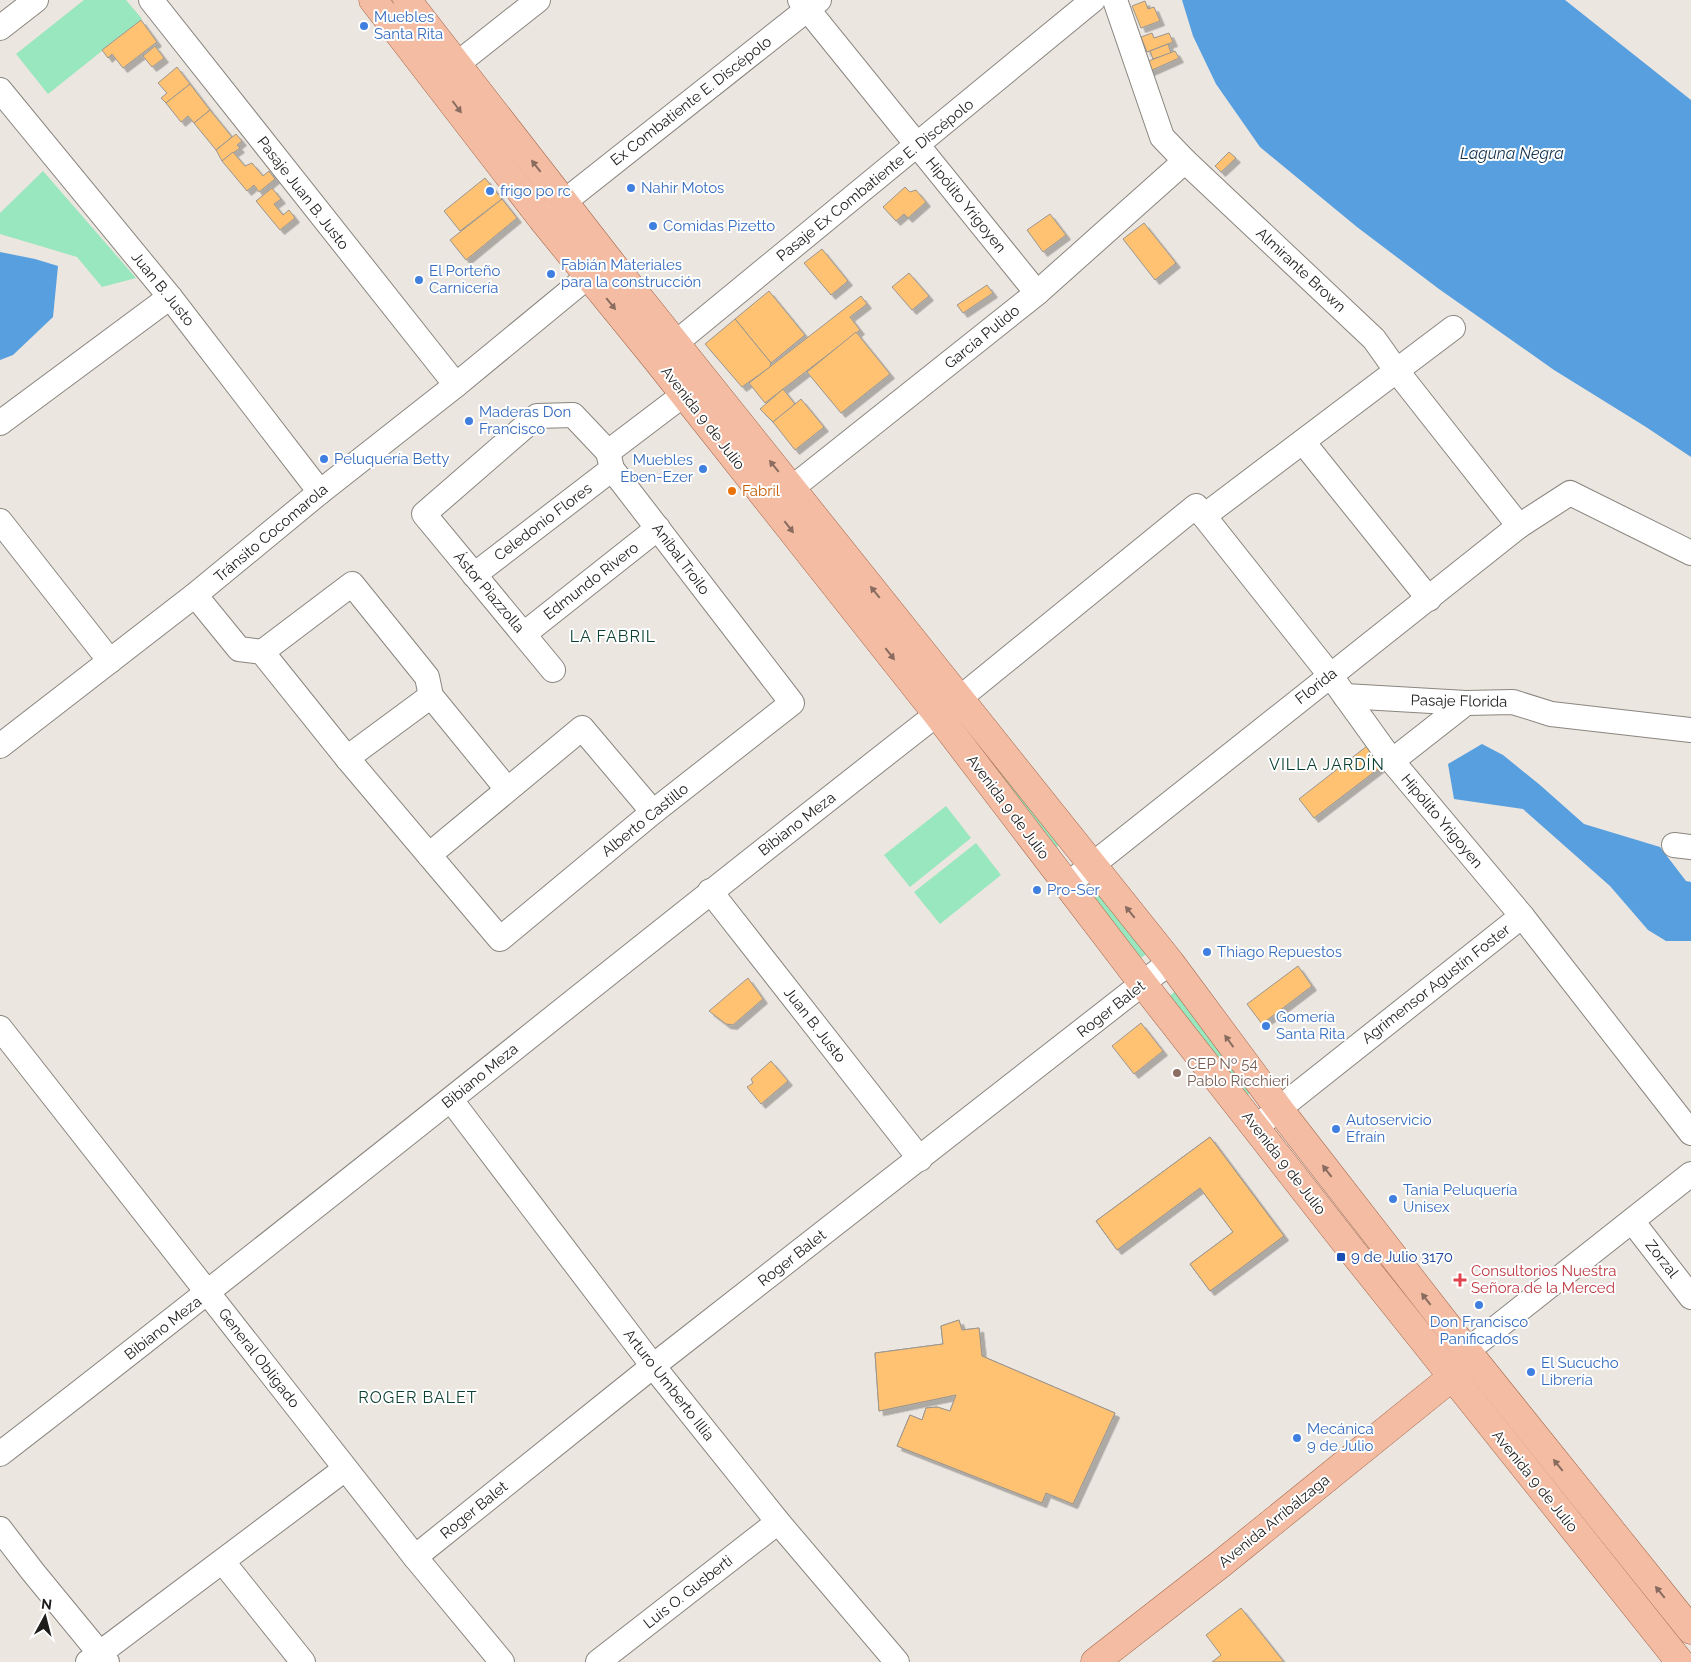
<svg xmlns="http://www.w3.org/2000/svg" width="1691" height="1662" viewBox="0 0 1691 1662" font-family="Raleway,sans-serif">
	<defs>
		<filter id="shadow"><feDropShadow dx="4.5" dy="4.5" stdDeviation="0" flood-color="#0004"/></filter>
	</defs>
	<rect width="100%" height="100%" fill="#ece6e0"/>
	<g fill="#99e7be">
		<path d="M84,0H126L142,19L48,94L16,54Z"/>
		<path d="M43,171L136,278L102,287L77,257L0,234V213Z"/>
		<path d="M978,738L1061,843L1053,850L969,745Z"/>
		<path d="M946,806L971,838L910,887L884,855Z"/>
		<path d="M976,843L1001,875L940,924L914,892Z"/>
		<path d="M1098,890L1148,953L1138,960L1089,897Z"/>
		<path d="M1177,990L1255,1089L1246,1096L1168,997Z"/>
	</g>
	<g fill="#579fdf">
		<path d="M1182,0H1565L1691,100V457L1646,427L1554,370L1439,289L1357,227L1260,147L1216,84L1193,36Z"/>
		<path d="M0,252L35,259L58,266L53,317L13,355L0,360Z"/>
		<path d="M1482,744L1503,755L1540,785L1584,824L1660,847L1686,881L1691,882V941H1666L1648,930L1610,886L1523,809L1454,799L1448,764Z"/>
	</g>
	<g fill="#fec272" stroke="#9b9690" fill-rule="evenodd" filter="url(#shadow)">
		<path d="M1145,1L1148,9L1154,7L1160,21L1141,28L1132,6Z"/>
		<path d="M141,20L157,42L123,68L112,54L108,58L102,50Z"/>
		<path d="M1152,33L1154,38L1169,33L1173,42L1147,52L1141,37Z"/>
		<path d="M1168,44L1171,53L1153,59L1150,51Z"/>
		<path d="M155,46L164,58L152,67L143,56Z"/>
		<path d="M1175,51L1179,58L1150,71L1146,62Z"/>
		<path d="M177,67L190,84L166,103L161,98L167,93L158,83Z"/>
		<path d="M190,84L210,110L194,123L188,116L181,122L166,103Z"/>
		<path d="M210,110L232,137L216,150L194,123Z"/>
		<path d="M236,134L242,141L237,145L240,148L222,161L216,150Z"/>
		<path d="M233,152L245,166L252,163L263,176L269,171L275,179L259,192L254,185L247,191L222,161Z"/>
		<path d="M1229,152L1236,158L1221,172L1215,166Z"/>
		<path d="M485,178L502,199L460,231L444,211Z"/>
		<path d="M905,187L910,192L916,190L926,202L908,218L904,214L896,221L883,207Z"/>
		<path d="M272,188L281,199L274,204L283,215L289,210L295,218L280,230L256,201Z"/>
		<path d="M502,199L517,218L466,260L450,240Z"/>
		<path d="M1050,214L1066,235L1043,252L1027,230Z"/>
		<path d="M1144,223L1176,263L1155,280L1123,239Z"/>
		<path d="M822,249L848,281L831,295L804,263Z"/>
		<path d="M909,273L929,296L912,310L892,287Z"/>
		<path d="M987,285L993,293L963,313L957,305Z"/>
		<path d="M769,291L805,335L771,363L735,319Z"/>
		<path d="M861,296L867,304L850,317L860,330L765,403L749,383Z"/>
		<path d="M735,319L771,363L770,367L742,387L705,344Z"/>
		<path d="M856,332L890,374L841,413L807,372Z"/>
		<path d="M783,389L795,404L773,422L760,409Z"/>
		<path d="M801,399L824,427L795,450L773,422Z"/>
		<path d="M1367,746L1382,766L1314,818L1299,799Z"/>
		<path d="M1298,966L1312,986L1262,1024L1247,1004Z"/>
		<path d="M748,978L763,999L733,1025L726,1024L709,1011Z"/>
		<path d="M1141,1023L1163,1051L1134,1074L1112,1046Z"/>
		<path d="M771,1061L788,1081L761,1104L747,1087L753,1083L751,1079Z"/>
		<path d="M1210,1137L1284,1236L1210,1291L1190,1264L1233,1232L1200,1188L1117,1250L1096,1221Z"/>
		<path d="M1210,1137L1284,1236L1210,1291L1190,1264L1233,1232L1200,1188L1117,1250L1096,1221Z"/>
		<path d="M959,1320L962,1330L979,1328L982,1356L1115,1413L1073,1504L1046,1493L1042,1503L897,1446L910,1415L922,1420L926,1408L937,1407L950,1411L956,1395L879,1411L875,1353L943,1344L941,1326ZM986,1400L1052,1427L1046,1443L1067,1451L1063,1461L1042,1453L1037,1466L970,1439Z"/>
		<path d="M959,1320L962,1330L979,1328L982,1356L1115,1413L1073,1504L1046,1493L1042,1503L897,1446L910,1415L922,1420L926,1408L937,1407L950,1411L956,1395L879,1411L875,1353L943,1344L941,1326Z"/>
		<path d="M1241,1608L1284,1662H1212L1221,1655L1206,1635Z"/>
	</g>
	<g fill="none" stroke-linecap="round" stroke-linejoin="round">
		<g stroke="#8a857f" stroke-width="26">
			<g id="minor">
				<path d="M151,0L456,385"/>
				<path d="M800,0L1037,293"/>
				<path d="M1115,0L1162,137L1185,161L1374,339L1396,370L1519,526"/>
				<path d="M0,28L36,0"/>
				<path d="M442,76L538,0"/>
				<path d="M0,90L170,297L320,492"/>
				<path d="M550,213L819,0"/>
				<path d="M661,355L1093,0"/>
				<path d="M0,423L170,297"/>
				<path d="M1303,442L1429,599"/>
				<path d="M608,452L699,383"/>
				<path d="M777,500L1037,293L1185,161"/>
				<path d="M1204,516L1453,328"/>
				<path d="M0,521L110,661"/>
				<path d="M474,575L612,469"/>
				<path d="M195,595L239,649L262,652L347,758L500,939L653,812L792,703L612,469L608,452L573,415L537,416L424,514L553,670"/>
				<path d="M524,634L658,528"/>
				<path d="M262,652L352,584L427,677L431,696L507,789"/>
				<path d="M1345,696L1466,703L1513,702L1551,714L1691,730"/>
				<path d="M0,746L195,595L320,492L456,385L603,264"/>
				<path d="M347,758L431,696"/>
				<path d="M1392,761L1466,703"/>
				<path d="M1674,845L1691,847"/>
				<path d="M429,855L582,728L653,812"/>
				<path d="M1067,885L1519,526L1570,493L1691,553"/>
				<path d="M710,891L920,1159"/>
				<path d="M0,1028L415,1557L502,1662"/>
				<path d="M451,1100L653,1366L778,1522L897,1662"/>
				<path d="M1256,1127L1522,916"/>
				<path d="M1632,1221L1691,1297"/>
				<path d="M1458,1366L1467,1351L1691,1174"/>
				<path d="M0,1454C315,1211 623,959 937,714L960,698L1196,506L1330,675L1392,761L1522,916L1691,1133"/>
				<path d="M0,1529L33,1572L107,1662"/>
				<path d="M415,1557L653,1366L1170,962"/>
				<path d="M223,1562L303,1662"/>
				<path d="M88,1662L345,1469"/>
				<path d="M598,1662L778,1522"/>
			</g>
		</g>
		<g stroke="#a4684c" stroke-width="29">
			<g id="major">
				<path d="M373,0L542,219L656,359L937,714L1143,984L1356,1256L1680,1662"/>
				<path d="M407,0L609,260L1170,962L1279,1109L1467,1351L1691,1630"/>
				<path d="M1095,1662L1222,1563L1452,1377"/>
			</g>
		</g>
		<use href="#minor" stroke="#fff" stroke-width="24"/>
		<use href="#major" stroke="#f3bca3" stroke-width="28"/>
	</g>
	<defs><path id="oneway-solid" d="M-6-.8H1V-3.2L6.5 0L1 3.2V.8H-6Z" transform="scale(1.25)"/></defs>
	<g fill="#896c5f">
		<use href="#oneway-solid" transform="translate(457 107) rotate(53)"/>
		<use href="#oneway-solid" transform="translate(536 166) rotate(-128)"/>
		<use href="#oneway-solid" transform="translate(611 304) rotate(51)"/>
		<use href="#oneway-solid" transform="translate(774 466) rotate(-129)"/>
		<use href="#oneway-solid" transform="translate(789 527) rotate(52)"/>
		<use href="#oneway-solid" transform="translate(875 592) rotate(-129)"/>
		<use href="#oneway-solid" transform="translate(890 654) rotate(52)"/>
		<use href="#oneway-solid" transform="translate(1130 912) rotate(-129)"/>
		<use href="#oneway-solid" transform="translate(1229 1041) rotate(-126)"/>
		<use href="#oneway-solid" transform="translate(1327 1171) rotate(-128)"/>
		<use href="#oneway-solid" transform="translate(1426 1299) rotate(-128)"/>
		<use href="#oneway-solid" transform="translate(1558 1465) rotate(-129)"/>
		<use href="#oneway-solid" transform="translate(1660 1592) rotate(-129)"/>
	</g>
	<g fill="#3f7fe0" stroke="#fff" stroke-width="2">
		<circle cx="364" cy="26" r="5"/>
		<circle cx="631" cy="188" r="5"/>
		<circle cx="490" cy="191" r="5"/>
		<circle cx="653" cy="226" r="5"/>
		<circle cx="551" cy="274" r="5"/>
		<circle cx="419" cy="280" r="5"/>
		<circle cx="469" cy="421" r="5"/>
		<circle cx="324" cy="459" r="5"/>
		<circle cx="703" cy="469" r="5"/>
		<circle cx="1037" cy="890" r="5"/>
		<circle cx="1207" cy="952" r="5"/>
		<circle cx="1266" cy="1026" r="5"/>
		<circle cx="1336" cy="1129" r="5"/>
		<circle cx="1393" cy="1199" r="5"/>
		<circle cx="1479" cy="1305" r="5"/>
		<circle cx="1531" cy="1372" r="5"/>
		<circle cx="1297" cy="1438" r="5"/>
	</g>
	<circle fill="#e8710a" stroke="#fff" stroke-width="2" cx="732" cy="491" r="5"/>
	<circle fill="#8d6e63" stroke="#fff" stroke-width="2" cx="1177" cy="1073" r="5"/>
	<rect fill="#1a4fb4" stroke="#fff" stroke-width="2" x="1336" y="1252" width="10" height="10" rx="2.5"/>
	<path fill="#e0444e" stroke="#fff" stroke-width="2" d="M1457.5 1272.5h5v5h5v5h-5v5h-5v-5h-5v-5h5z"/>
	<g text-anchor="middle" stroke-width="4" stroke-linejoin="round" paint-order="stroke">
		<g font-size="15" fill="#366cbe" stroke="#fff" text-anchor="start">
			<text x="374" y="22">Muebles<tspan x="374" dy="17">Santa Rita</tspan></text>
			<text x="641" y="193">Nahir Motos</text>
			<text x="500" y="196">frigo po rc</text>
			<text x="663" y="231">Comidas Pizetto</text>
			<text x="561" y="270">Fabián Materiales<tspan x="561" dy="17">para la construcción</tspan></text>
			<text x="429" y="276">El Porteño<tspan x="429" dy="17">Carnicería</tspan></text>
			<text x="479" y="417">Maderas Don<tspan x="479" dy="17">Francisco</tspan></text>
			<text x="334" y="464">Peluquería Betty</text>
			<text x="693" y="465" text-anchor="end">Muebles<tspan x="693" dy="17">Eben-Ezer</tspan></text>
			<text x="1047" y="895">Pro-Ser</text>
			<text x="1217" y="957">Thiago Repuestos</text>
			<text x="1276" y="1022">Gomería<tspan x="1276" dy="17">Santa Rita</tspan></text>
			<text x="1346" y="1125">Autoservicio<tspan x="1346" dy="17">Efraín</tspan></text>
			<text x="1403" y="1195">Tania Peluquería<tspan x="1403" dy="17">Unisex</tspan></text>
			<text x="1479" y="1327" text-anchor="middle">Don Francisco<tspan x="1479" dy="17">Panificados</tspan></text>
			<text x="1541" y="1368">El Sucucho<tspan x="1541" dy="17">Librería</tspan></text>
			<text x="1307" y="1434">Mecánica<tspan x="1307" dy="17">9 de Julio</tspan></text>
		</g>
		<g font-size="15" fill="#1f1d1b" stroke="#fff">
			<text transform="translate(691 101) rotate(-38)" y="5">Ex Combatiente E. Discépolo</text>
			<text transform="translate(875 180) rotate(-39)" y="5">Pasaje Ex Combatiente E. Discépolo</text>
			<text transform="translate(303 193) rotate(52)" y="5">Pasaje Juan B. Justo</text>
			<text transform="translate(966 205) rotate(51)" y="5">Hipólito Yrigoyen</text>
			<text transform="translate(1301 270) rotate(43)" y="5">Almirante Brown</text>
			<text transform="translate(163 289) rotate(51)" y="5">Juan B. Justo</text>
			<text transform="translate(982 337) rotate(-39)" y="5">García Pulido</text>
			<text transform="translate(703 418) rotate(52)" y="5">Avenida 9 de Julio</text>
			<text transform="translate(543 522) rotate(-37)" y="5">Celedonio Flores</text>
			<text transform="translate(271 533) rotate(-40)" y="5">Tránsito Cocomarola</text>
			<text transform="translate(681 559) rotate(53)" y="5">Aníbal Troilo</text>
			<text transform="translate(591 581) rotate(-38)" y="5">Edmundo Rivero</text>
			<text transform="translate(489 592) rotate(50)" y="5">Ástor Piazzolla</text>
			<text transform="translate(1316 686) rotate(-38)" y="5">Florida</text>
			<text transform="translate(1459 701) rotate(1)" y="5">Pasaje Florida</text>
			<text transform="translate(1008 807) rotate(53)" y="5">Avenida 9 de Julio</text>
			<text transform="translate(645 820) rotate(-39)" y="5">Alberto Castillo</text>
			<text transform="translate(1442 821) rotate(50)" y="5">Hipólito Yrigoyen</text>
			<text transform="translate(797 824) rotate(-38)" y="5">Bibiano Meza</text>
			<text transform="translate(1436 984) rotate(-38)" y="5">Agrimensor Agustín Foster</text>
			<text transform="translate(1111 1009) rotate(-38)" y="5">Roger Balet</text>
			<text transform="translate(815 1025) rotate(52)" y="5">Juan B. Justo</text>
			<text transform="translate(480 1076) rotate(-39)" y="5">Bibiano Meza</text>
			<text transform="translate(1284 1163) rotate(52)" y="5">Avenida 9 de Julio</text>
			<text transform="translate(792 1258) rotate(-38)" y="5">Roger Balet</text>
			<text transform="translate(1662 1259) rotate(52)" y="5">Zorzal</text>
			<text transform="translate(163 1328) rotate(-38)" y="5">Bibiano Meza</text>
			<text transform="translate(259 1358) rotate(52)" y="5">General Obligado</text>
			<text transform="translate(669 1385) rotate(52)" y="5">Arturo Umberto Illia</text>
			<text transform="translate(1535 1481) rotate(51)" y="5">Avenida 9 de Julio</text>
			<text transform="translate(474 1510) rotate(-39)" y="5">Roger Balet</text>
			<text transform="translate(1274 1521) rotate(-39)" y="5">Avenida Arribálzaga</text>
			<text transform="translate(688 1592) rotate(-38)" y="5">Luis O. Gusberti</text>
		</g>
		<g font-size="15" fill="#c56008" stroke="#fff" text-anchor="start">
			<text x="742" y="496">Fabril</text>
		</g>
		<g font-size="15" fill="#785e54" stroke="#fff" text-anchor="start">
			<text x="1187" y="1069">CEP Nº 54<tspan x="1187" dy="17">Pablo Ricchieri</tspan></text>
		</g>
		<g font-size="15" fill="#164399" stroke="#fff" text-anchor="start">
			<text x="1351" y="1262">9 de Julio 3170</text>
		</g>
		<g font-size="15" fill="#be3a42" stroke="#fff" text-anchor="start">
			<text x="1471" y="1276">Consultorios Nuestra<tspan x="1471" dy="17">Señora de la Merced</tspan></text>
		</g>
		<g font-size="16" font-style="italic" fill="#12314b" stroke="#fff">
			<text x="1512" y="159">Laguna Negra</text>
		</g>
		<g font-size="16" letter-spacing="1" fill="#0c4132" stroke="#fff">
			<text x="613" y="642">LA FABRIL</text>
			<text x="1327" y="770">VILLA JARDÍN</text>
			<text x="418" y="1403">ROGER BALET</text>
		</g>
	</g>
	<g transform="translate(45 1617) rotate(7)" stroke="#ffffff" stroke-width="4" paint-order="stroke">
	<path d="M0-4L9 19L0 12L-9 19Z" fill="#1f1d1b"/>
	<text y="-8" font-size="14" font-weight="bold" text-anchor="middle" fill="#1f1d1b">N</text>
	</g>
</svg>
